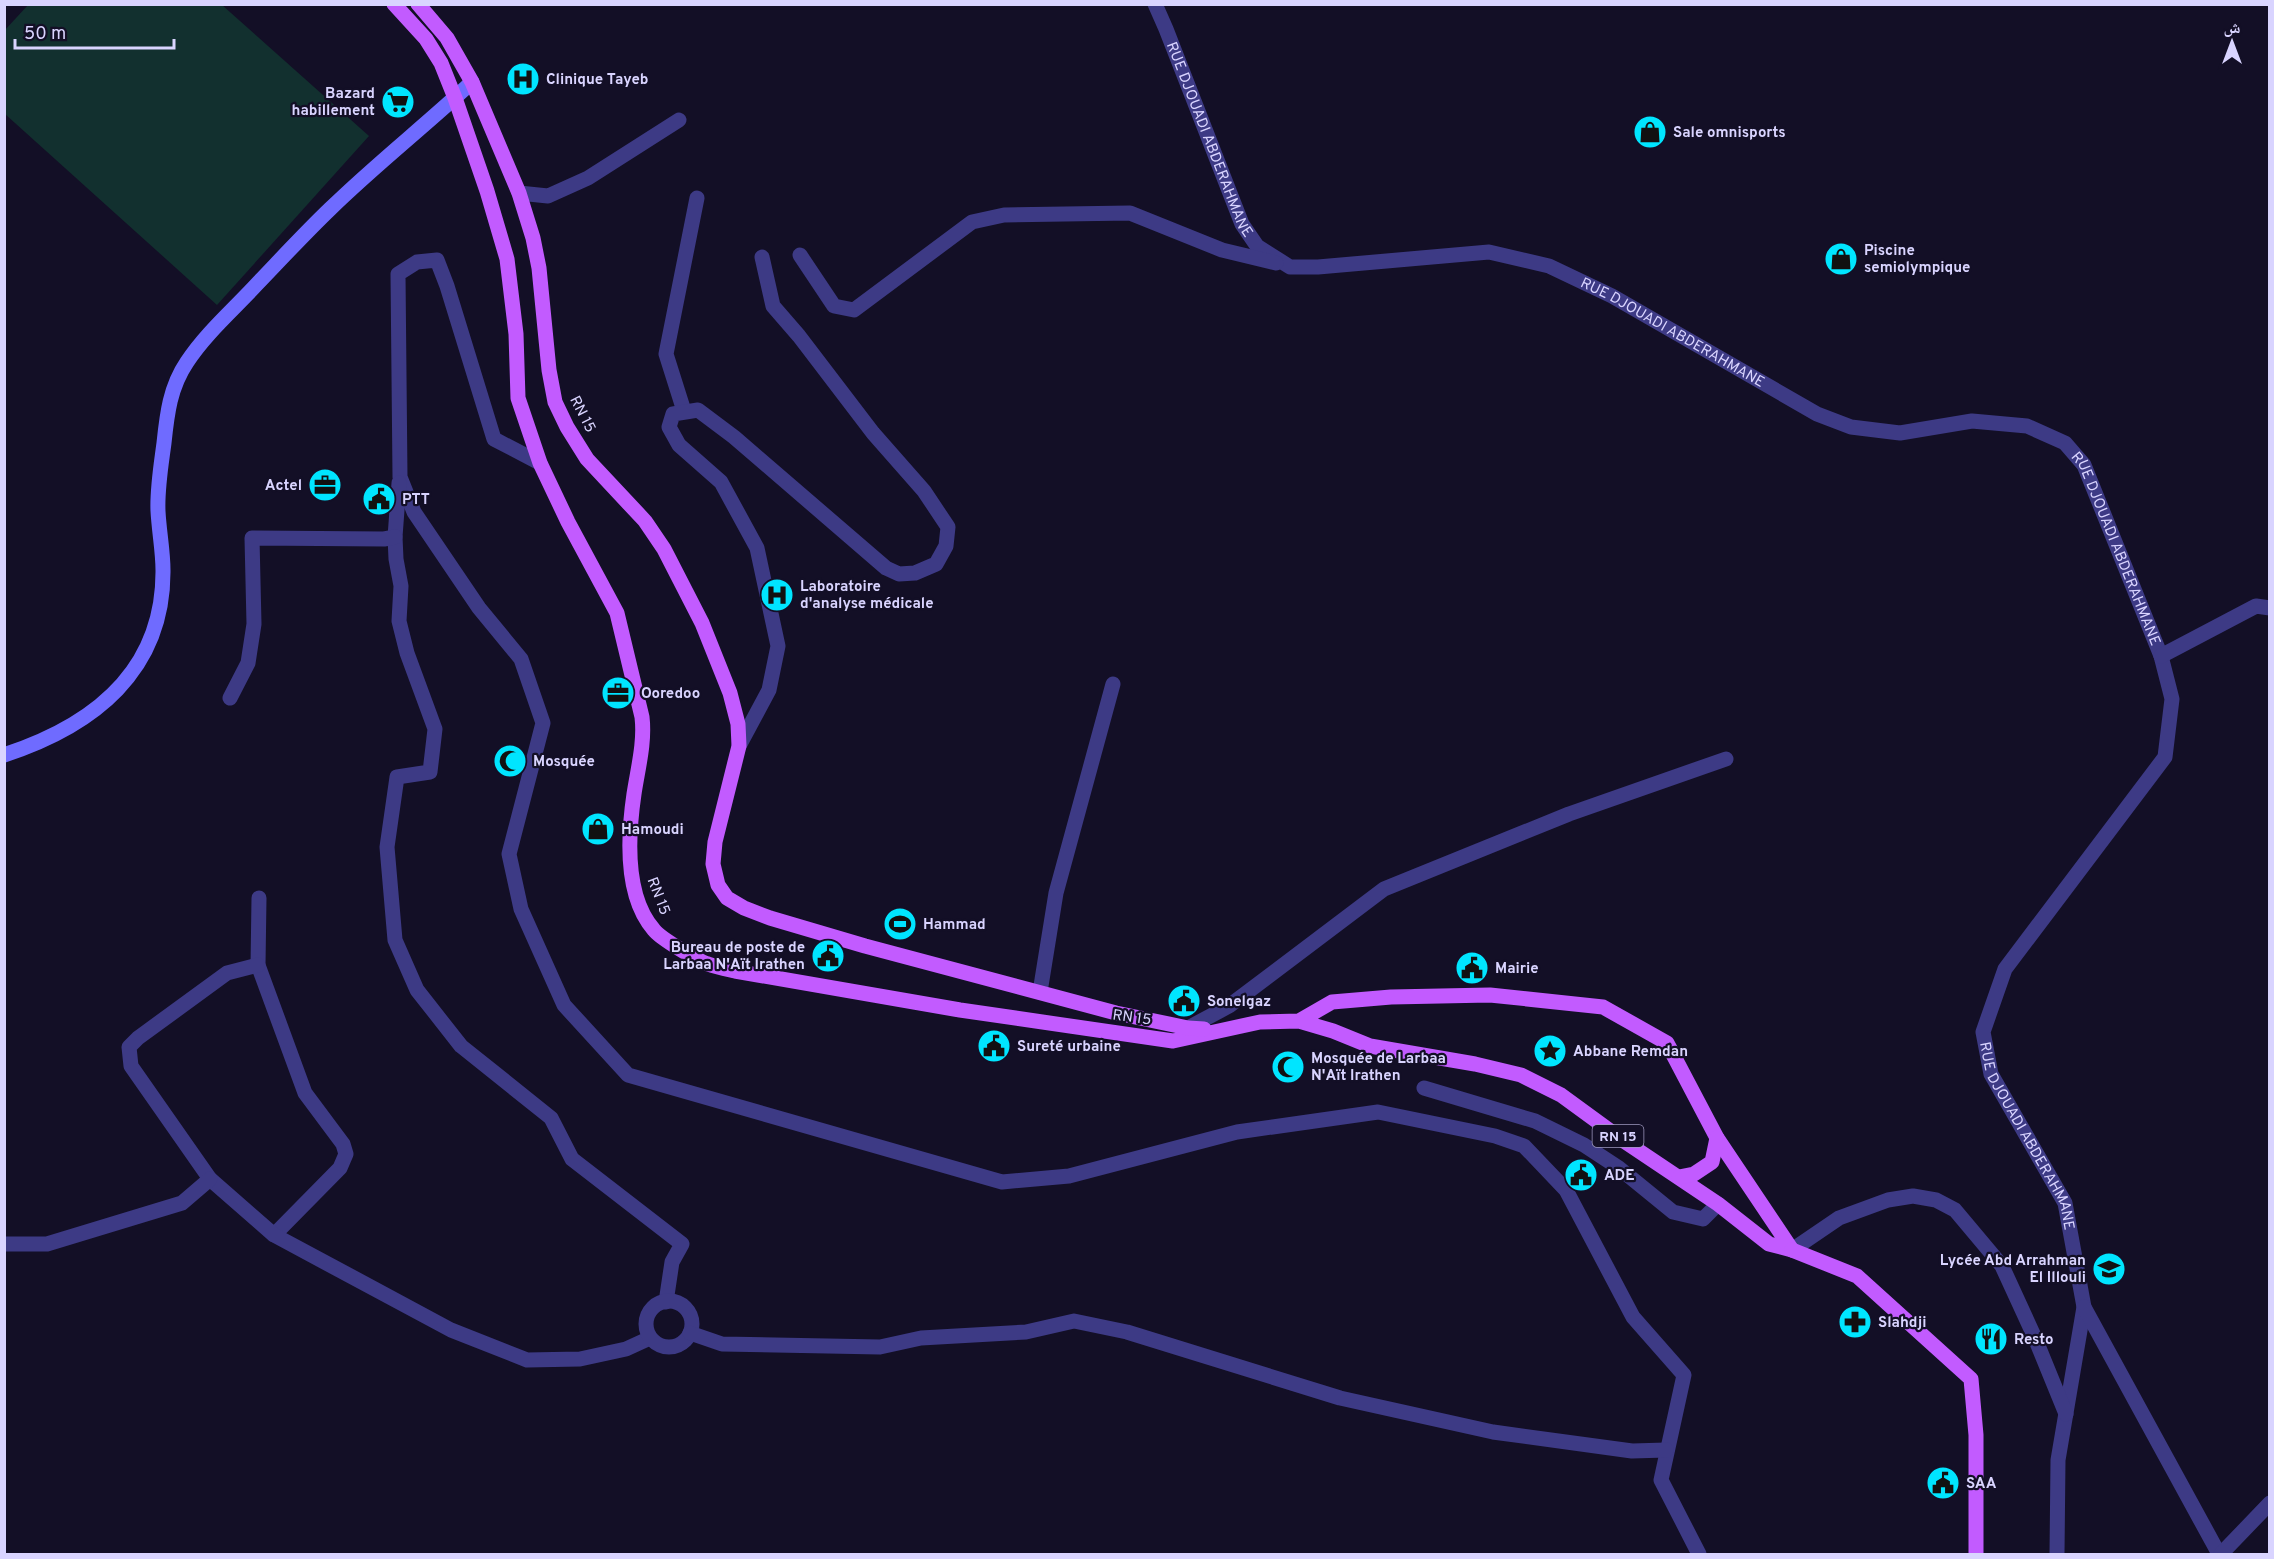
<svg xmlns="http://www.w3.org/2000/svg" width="2274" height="1559" viewBox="0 0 2274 1559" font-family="Overpass,'Noto Naskh Arabic',sans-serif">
	<rect width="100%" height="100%" fill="#130f26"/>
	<path fill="#12302f" d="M28,5H222L369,136L217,305L5,114V30Z"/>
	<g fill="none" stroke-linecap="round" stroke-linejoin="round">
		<g stroke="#3d3a85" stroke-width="15">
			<path id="s1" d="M1155,4L1166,29L1242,224L1257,246L1290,267H1318L1489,252L1549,266L1612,296L1817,414L1851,427L1900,433L1972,421L2027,426L2065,443L2084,465L2161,656L2172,699L2165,757L2005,969L1983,1032L1991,1074L2065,1203L2084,1307L2058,1460L2057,1554"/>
			<path d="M519,193L548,196L588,178L679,120"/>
			<path d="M800,255L834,306L854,310L972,222L1004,215L1130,213L1222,250L1276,263"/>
			<path d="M684,411L666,354L697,198"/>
			<path d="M540,463L494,439L447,286L437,260L417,262L398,274L400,477L414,512L479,608L521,659L543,723L509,854L521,909L564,1005L628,1075L1002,1182L1069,1176L1237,1132L1378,1112L1495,1136L1524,1146L1566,1190L1633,1317L1684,1375L1661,1480L1699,1554"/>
			<path d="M399,483L395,537L396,559L401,586L399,621L407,653L435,729L430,772L397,777L387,847L395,940L417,990L461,1046L551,1118L572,1159L682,1244L672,1262L666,1302"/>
			<path d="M2161,656L2256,606L2270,608"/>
			<path d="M230,698L248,663L254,624L252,538L384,539L395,537"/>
			<path d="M739,746L769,690L778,646L757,548L721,482L679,445L669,427L673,414L698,410L734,437L886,568L899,574L915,573L936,564L946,546L948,527L924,491L873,433L799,336L773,306L762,257"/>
			<path d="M259,898L258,965L305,1093L343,1144L346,1154L340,1168L274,1235"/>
			<path d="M258,965L227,973L138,1038L129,1047L131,1066L210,1179L274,1235L451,1330L527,1360L580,1359L626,1349L650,1338"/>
			<path d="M1040,992L1056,893L1113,684"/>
			<path d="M1188,1028L1229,1006L1384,889L1569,814L1726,759"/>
			<path d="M1424,1088L1535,1121L1584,1145L1619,1168L1673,1212L1703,1219L1718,1204"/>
			<path d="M4,1244H47L182,1203L210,1179"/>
			<path d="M1792,1250L1839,1218L1888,1200L1913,1196L1936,1200L1955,1210L2002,1266L2035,1338L2066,1414"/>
			<circle cx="669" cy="1324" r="23"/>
			<path d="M2084,1307L2219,1554"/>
			<path d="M690,1333L722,1344L880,1347L921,1338L1026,1332L1074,1321L1127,1332L1340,1398L1493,1432L1632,1451L1666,1450"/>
			<path d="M2221,1554L2270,1503"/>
		</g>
		<path stroke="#6f6bff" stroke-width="15" d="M4,755C93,726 164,671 163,570C163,551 159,531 158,511C157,489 161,466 164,443C167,414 170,387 187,362C206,333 234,309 257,284C281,259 305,233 330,209C375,165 426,125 472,82"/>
		<g stroke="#c25bff" stroke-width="15">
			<path d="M394,4L426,39L441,63L455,98L487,191L507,259L516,334L518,398L540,463L568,522L617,613L642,717C645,742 638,768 634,794C628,835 624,896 654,930C660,938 698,961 708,964C716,967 726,969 735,971L960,1010L1173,1041L1260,1022L1299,1021L1333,1031L1370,1046L1475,1064L1521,1075L1561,1095L1624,1141L1718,1204L1769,1244L1792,1250L1717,1138L1667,1043L1603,1007L1490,995L1391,997L1332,1002L1299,1021"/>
			<path d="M418,4L447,38L472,82L519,193L533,238L539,268L549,370L555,402L567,427L587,459L645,521L664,549L702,623L730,693L738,724L739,746L715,842L713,864L718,885L727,898L744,908L770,918L865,946L1116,1013L1188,1028L1204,1029"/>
			<path d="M1679,1177L1694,1174L1712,1162L1717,1138"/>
			<path d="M1792,1250L1857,1276L1971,1379L1976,1435V1554"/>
		</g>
	</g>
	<defs>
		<g id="hospital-disc" transform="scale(1.725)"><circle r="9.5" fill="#00e5ff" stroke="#130f26"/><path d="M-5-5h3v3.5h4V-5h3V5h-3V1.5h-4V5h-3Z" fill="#111"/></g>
		<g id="supermarket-disc" transform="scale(1.725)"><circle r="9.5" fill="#00e5ff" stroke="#130f26"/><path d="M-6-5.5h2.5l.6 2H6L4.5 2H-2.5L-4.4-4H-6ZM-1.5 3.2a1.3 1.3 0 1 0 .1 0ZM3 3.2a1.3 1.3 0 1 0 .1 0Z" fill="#111"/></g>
		<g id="shop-disc" transform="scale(1.725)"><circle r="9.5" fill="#00e5ff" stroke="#130f26"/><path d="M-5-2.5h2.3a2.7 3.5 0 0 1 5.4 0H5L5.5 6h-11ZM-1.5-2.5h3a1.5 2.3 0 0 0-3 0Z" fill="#111"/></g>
		<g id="office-disc" transform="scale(1.725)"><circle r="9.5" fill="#00e5ff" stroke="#130f26"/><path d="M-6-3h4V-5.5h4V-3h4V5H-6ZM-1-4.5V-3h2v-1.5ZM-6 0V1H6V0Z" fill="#111"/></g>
		<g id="civic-disc" transform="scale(1.725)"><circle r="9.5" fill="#00e5ff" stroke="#130f26"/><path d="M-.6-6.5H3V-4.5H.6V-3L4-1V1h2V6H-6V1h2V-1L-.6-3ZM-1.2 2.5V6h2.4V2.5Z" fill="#111"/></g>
		<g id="mosque-disc" transform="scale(1.725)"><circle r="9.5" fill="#00e5ff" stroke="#130f26"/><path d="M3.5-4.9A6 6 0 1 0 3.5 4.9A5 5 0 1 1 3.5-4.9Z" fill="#111"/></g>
		<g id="stadium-disc" transform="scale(1.725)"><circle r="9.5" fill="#00e5ff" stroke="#130f26"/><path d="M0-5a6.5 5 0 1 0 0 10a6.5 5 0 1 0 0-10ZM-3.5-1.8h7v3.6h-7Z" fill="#111"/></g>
		<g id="sight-disc" transform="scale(1.725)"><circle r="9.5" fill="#00e5ff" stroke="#130f26"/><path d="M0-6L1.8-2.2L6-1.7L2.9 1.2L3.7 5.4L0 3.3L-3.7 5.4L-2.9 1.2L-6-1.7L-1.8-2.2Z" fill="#111"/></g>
		<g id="school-disc" transform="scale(1.725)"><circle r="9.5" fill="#00e5ff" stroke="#130f26"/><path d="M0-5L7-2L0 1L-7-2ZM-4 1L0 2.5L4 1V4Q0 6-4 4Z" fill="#111"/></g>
		<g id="pharmacy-disc" transform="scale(1.725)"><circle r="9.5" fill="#00e5ff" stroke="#130f26"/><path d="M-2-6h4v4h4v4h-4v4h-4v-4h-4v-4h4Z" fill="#111"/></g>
		<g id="restaurant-disc" transform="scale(1.725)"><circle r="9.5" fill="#00e5ff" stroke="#130f26"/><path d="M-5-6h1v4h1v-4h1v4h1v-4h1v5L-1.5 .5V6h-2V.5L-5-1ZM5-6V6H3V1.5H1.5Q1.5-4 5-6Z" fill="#111"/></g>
	</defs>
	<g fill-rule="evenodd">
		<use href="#hospital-disc" x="523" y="79"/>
		<use href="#supermarket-disc" x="398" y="102"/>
		<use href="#shop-disc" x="1650" y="132"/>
		<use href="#shop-disc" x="1841" y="259"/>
		<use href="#office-disc" x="325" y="485"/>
		<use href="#civic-disc" x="379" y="499"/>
		<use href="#hospital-disc" x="777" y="595"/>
		<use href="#office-disc" x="618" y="693"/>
		<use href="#mosque-disc" x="510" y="761"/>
		<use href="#shop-disc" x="598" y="829"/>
		<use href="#stadium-disc" x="900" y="924"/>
		<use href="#civic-disc" x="828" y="956"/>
		<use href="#civic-disc" x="1472" y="968"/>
		<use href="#civic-disc" x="1184" y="1001"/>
		<use href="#civic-disc" x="994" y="1046"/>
		<use href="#sight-disc" x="1550" y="1051"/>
		<use href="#mosque-disc" x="1288" y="1067"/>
		<use href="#civic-disc" x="1581" y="1175"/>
		<use href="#school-disc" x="2109" y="1269"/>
		<use href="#pharmacy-disc" x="1855" y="1322"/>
		<use href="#restaurant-disc" x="1991" y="1339"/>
		<use href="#civic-disc" x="1943" y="1483"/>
	</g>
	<g text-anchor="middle" stroke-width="4.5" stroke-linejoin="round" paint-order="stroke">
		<rect fill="#130f26" stroke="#9e99be" stroke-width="1.5" x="1592.5" y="1125" width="51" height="22" rx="4.5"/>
		<g font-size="14" font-weight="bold" fill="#d9d4ff">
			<text x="1618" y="1141">RN 15</text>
		</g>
		<g font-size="15" font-weight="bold" fill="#d9d4ff" stroke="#130f26" text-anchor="start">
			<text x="546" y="84">Clinique Tayeb</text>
			<text x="375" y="98" text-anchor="end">Bazard<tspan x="375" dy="17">habillement</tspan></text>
			<text x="1673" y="137">Sale omnisports</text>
			<text x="1864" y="255">Piscine<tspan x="1864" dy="17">semiolympique</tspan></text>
			<text x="302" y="490" text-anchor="end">Actel</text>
			<text x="402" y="504">PTT</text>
			<text x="800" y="591">Laboratoire<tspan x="800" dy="17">d'analyse médicale</tspan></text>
			<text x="641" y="698">Ooredoo</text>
			<text x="533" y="766">Mosquée</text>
			<text x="621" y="834">Hamoudi</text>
			<text x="923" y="929">Hammad</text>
			<text x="805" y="952" text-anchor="end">Bureau de poste de<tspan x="805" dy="17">Larbaa N'Aït Irathen</tspan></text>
			<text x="1495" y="973">Mairie</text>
			<text x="1207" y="1006">Sonelgaz</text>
			<text x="1017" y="1051">Sureté urbaine</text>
			<text x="1573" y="1056">Abbane Remdan</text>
			<text x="1311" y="1063">Mosquée de Larbaa<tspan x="1311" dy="17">N'Aït Irathen</tspan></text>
			<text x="1604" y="1180">ADE</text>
			<text x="2086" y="1265" text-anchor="end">Lycée Abd Arrahman<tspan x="2086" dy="17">El Illouli</tspan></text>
			<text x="1878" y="1327">Slahdji</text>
			<text x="2014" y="1344">Resto</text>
			<text x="1966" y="1488">SAA</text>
		</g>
		<g font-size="15" fill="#d9d4ff" stroke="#130f26">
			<text dy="5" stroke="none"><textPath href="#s1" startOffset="146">RUE DJOUADI ABDERAHMANE</textPath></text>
			<text dy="5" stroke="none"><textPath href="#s1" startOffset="704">RUE DJOUADI ABDERAHMANE</textPath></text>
			<text transform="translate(583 414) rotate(63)" y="5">RN 15</text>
			<text dy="5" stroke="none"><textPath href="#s1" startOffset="1244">RUE DJOUADI ABDERAHMANE</textPath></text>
			<text transform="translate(659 896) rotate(69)" y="5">RN 15</text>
			<text transform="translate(1132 1017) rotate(8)" y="5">RN 15</text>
			<text dy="5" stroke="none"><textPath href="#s1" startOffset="1910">RUE DJOUADI ABDERAHMANE</textPath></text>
		</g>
	</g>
	<rect width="2274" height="1559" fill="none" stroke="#d9d4ff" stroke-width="12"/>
	<g transform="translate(2232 42)" stroke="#130f26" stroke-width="4.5" paint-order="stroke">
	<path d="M0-4.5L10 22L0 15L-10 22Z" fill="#d9d4ff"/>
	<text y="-9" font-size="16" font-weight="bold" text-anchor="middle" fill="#d9d4ff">ش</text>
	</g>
	<path d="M15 39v9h159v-9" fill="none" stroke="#d9d4ff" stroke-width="3"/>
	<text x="24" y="39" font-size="18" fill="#d9d4ff" stroke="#130f26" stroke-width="4.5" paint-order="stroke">50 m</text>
</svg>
